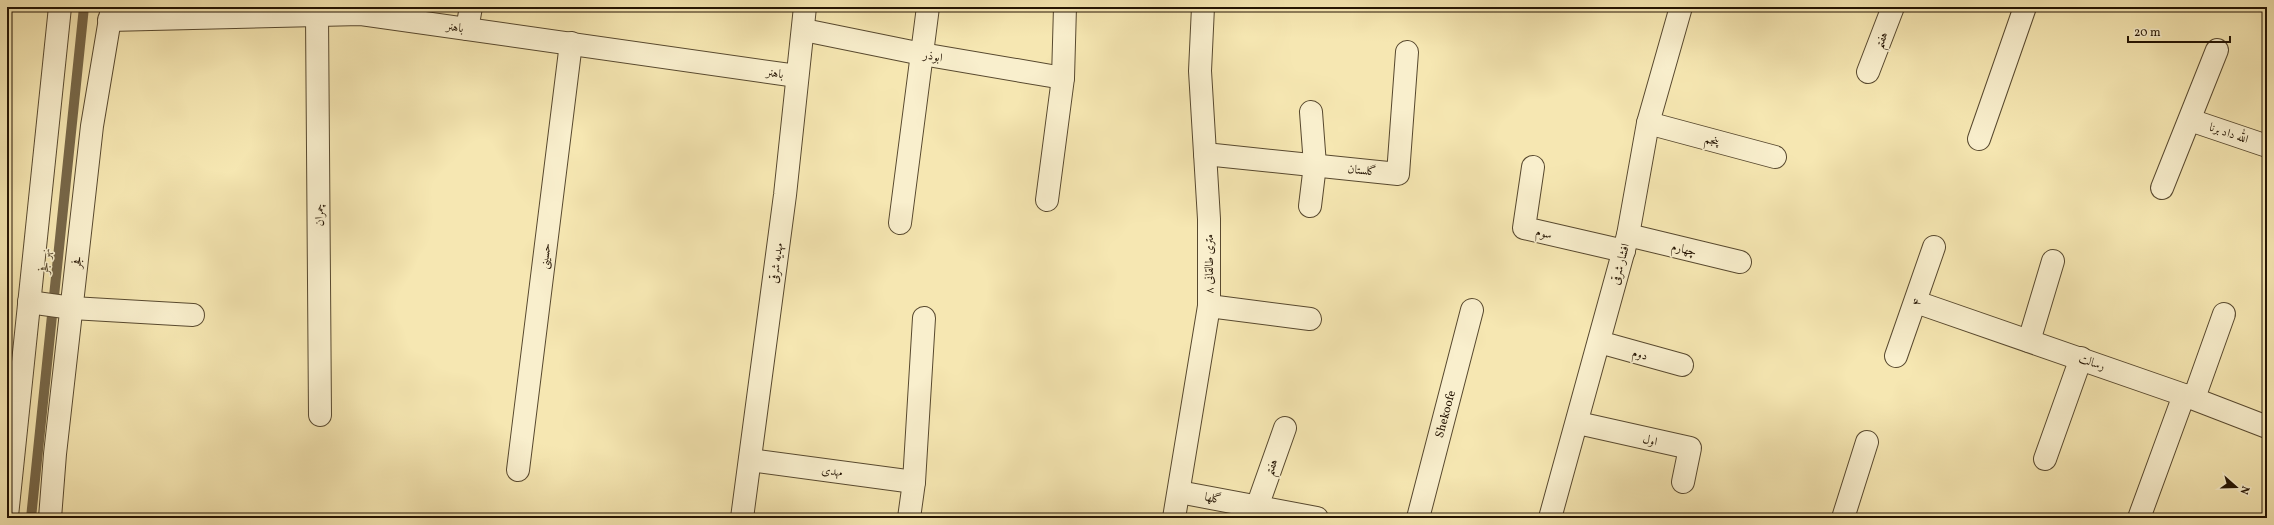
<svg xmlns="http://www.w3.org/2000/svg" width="2274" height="525" viewBox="0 0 2274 525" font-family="Vollkorn,Amiri,serif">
	<rect width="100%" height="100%" fill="#f6e7b2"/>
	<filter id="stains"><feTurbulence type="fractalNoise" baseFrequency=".005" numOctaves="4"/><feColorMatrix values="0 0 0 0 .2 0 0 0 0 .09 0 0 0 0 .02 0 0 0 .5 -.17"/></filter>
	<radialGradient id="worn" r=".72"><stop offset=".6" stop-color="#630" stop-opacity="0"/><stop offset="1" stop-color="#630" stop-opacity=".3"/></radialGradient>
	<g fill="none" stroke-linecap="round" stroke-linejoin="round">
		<path stroke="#776748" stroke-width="10" d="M31,518L84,7"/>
		<g stroke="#58492f" stroke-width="24">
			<g id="minor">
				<path d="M317,15L320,415"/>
				<path d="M109,20L361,14L797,76"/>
				<path d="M467,29L471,7"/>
				<path d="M804,30L922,54L1063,78"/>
				<path d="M1868,72L1893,7"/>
				<path d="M2190,120L2267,146"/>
				<path d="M1648,123L1775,157"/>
				<path d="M1979,139L2025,7"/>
				<path d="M1205,154L1398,174L1407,52"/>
				<path d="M1533,167L1524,228L1624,251"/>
				<path d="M2162,188L2217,50"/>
				<path d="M1047,200L1063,78L1065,7"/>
				<path d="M1310,206L1315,165L1311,112"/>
				<path d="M900,223L928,7"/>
				<path d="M1628,235L1740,262"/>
				<path d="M29,302L72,308L193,315"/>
				<path d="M1916,302L2184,395L2267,427"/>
				<path d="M1209,306L1310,319"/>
				<path d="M2029,341L2053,261"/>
				<path d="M1599,342L1682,365"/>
				<path d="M1896,356L1934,247"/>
				<path d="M2194,398L2224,314"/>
				<path d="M1578,423L1690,448L1683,482"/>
				<path d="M2045,459L2081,358"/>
				<path d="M750,460L914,482"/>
				<path d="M518,470L571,43"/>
				<path d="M1179,492L1317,518"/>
				<path d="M7,516L60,7"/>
				<path d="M50,518L55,454L92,126L112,7"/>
				<path d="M742,518L785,195L805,7"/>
				<path d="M909,518L914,482L924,318"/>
				<path d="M1174,518L1209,306V219L1200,71L1203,7"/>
				<path d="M1256,518L1257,507L1285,428"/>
				<path d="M1418,518L1472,310"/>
				<path d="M1550,518L1628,235L1648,123L1681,7"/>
				<path d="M1843,518L1867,442"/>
				<path d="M2139,518L2184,395"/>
			</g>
		</g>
		<use href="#minor" stroke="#f9efcd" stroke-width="22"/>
	</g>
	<g text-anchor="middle" stroke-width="3" stroke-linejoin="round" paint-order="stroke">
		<g font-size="12" fill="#241403" stroke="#f9efcd">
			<text transform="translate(455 27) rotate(8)" y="4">باهنر</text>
			<text transform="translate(1881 40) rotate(-69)" y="4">هفتم</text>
			<text transform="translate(933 56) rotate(10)" y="4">ابوذر</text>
			<text transform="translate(775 73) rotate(8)" y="4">باهنر</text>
			<text transform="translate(2229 133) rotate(19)" y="4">الله داد برنا</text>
			<text transform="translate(1712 140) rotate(15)" y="4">پنجم</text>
			<text transform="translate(1362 170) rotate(6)" y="4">گلستان</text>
			<text transform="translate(319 215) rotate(-90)" y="4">چمران</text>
			<text transform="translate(1544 233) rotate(13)" y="4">سوم</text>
			<text transform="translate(1684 249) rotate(14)" y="4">چهارم</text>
			<text transform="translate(545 256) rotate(-83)" y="4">حسینی</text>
			<text transform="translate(77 262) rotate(-84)" y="4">فجر</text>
			<text transform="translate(776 263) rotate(-82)" y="4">مهدیه شرقی</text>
			<text transform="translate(1209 264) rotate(-90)" y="4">۸ متری طالقانی</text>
			<text transform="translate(1620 264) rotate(-75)" y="4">افشار شرقی</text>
			<text transform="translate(1916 302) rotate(-71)" y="4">۴</text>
			<text transform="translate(1640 354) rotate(16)" y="4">دوم</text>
			<text transform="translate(2092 362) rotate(19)" y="4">رسالت</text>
			<text transform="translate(1445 414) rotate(-75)" y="4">Shekoofe</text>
			<text transform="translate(1650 440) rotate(13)" y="4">اول</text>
			<text transform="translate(1271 467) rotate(-70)" y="4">هفتم</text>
			<text transform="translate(832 471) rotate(8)" y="4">مهدی</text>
			<text transform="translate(1213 498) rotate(11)" y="4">گلها</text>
		</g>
		<g font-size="13" font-style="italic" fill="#5c4c31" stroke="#f9efcd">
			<text transform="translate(44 261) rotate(-84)" y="5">نهر فجر</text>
		</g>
	</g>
	<rect width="2274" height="525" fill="none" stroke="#f6e7b2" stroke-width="24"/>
	<rect x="8" y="8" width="2258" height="509" fill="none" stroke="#241403" stroke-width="2"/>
	<rect x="12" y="12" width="2250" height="501" fill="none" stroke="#241403"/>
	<g transform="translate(2236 487) rotate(110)" stroke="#f9efcd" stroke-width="3" paint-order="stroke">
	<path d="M0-3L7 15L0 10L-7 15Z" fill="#241403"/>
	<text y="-6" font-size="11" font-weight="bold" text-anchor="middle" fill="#241403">N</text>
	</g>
	<path d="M2128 36v6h102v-6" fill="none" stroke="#241403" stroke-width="2"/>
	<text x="2134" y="36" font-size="12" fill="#241403" stroke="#f9efcd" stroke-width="3" paint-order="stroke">20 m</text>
	<rect width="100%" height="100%" filter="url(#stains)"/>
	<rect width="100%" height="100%" fill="url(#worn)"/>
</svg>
